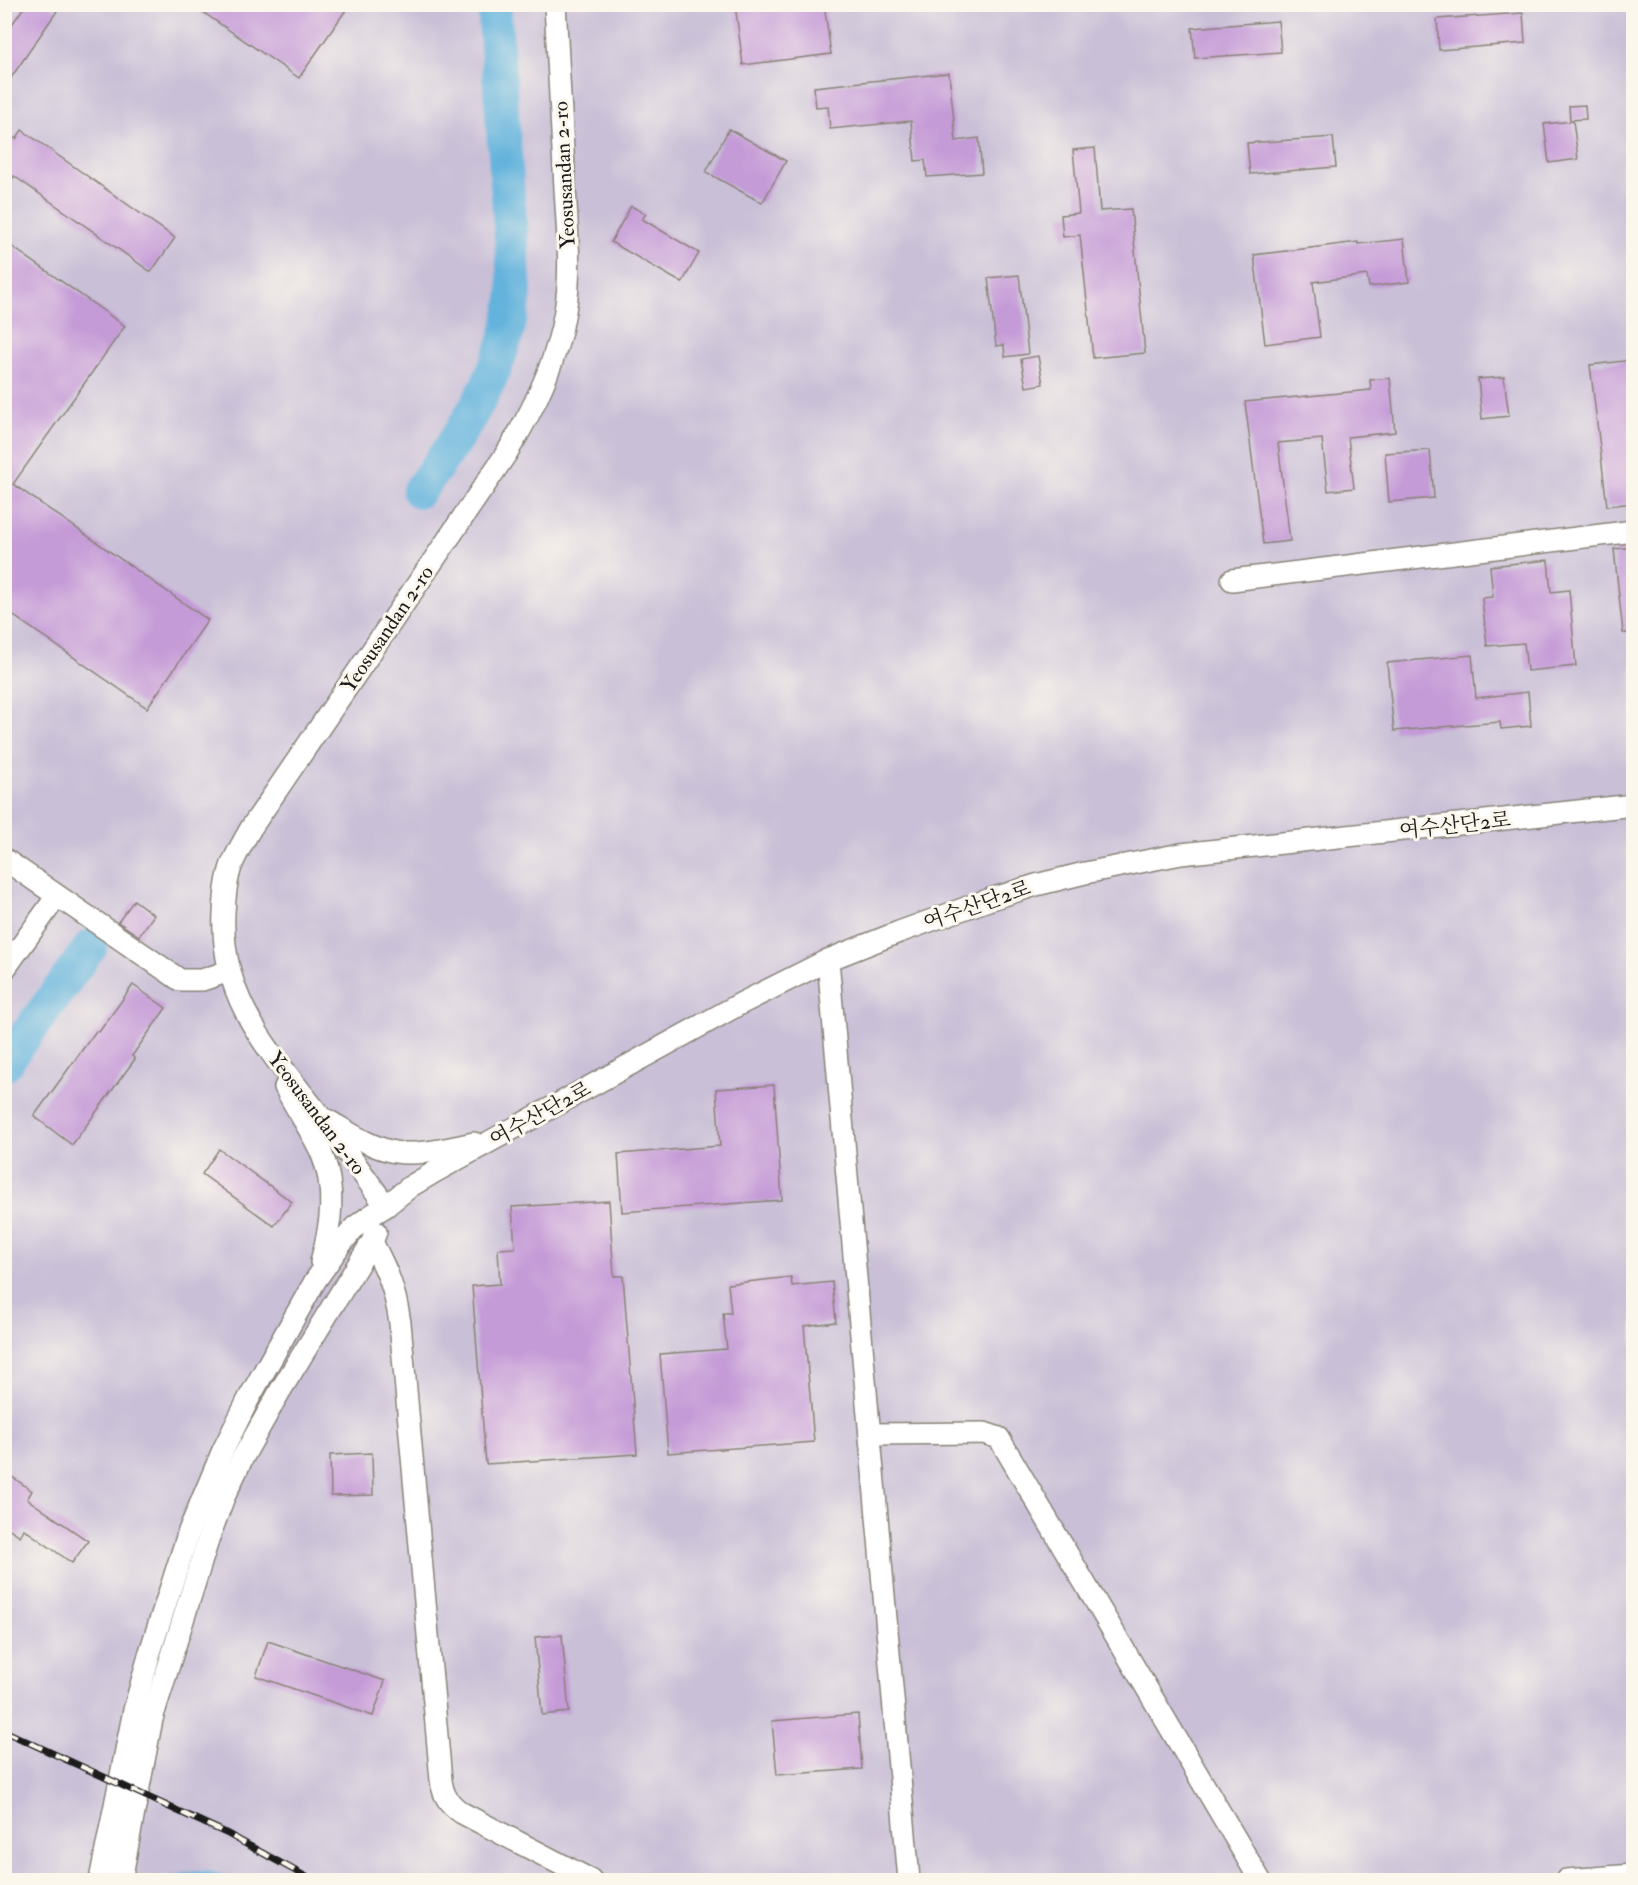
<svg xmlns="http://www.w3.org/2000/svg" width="1638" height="1885" viewBox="0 0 1638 1885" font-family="'IM FELL Double Pica','Noto Serif KR',serif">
	<rect width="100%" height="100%" fill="#fbf7ec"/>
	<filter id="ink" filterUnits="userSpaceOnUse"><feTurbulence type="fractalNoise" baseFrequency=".0167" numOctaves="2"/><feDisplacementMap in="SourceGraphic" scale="12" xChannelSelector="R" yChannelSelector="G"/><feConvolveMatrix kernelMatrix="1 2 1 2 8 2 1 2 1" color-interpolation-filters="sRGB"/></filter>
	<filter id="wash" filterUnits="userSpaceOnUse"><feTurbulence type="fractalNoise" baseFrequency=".008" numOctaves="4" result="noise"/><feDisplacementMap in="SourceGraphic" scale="24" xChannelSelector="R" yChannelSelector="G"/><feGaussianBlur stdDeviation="1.35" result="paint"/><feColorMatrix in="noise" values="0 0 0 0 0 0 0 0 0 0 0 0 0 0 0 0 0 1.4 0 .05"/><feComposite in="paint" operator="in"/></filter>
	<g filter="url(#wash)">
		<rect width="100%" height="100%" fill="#f6ead5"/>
		<rect fill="#c9bfd7" x="5" y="5" width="1628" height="1875"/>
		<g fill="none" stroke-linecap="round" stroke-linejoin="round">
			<path stroke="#63b3dd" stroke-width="6" d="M168,1880C193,1874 205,1871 230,1880"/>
			<g stroke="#63b3dd" stroke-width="34">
				<path d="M419,491C465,428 506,371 515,292L494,4"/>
				<path d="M4,1065L91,946"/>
			</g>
		</g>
		<g id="blocks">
			<g fill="#c49ad7">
				<path d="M26,4H47L57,11L4,88V36Z"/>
				<path d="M191,4H350L299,78Z"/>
				<path d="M735,4H824L831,54L743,65Z"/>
				<path d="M1523,13L1525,43L1439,50L1437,19Z"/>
				<path d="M1278,21L1281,52L1195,58L1192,28Z"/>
				<path d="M949,73L956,141L979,138L982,173L927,177L925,160L915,161L911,121L830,129L828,106L816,107L814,87Z"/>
				<path d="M1585,105L1586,119L1570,120L1569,106Z"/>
				<path d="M1573,121L1578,159L1549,163L1544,124Z"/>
				<path d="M729,129L786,161L762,203L706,172Z"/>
				<path d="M22,130L175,238L151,272L14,176L4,190V131L16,139Z"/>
				<path d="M1333,137L1336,167L1250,174L1247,143Z"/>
				<path d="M1095,148L1100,211L1131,209L1145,353L1093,358L1080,235L1063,237L1061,215L1079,213L1073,150Z"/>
				<path d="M631,206L646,214L642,219L699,253L682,283L611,242Z"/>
				<path d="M1404,239L1409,282L1369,287L1367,275L1313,282L1320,337L1265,344L1254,255L1358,242V244Z"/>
				<path d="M4,241L125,326L13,484L208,620L147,708L4,609Z"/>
				<path d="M1019,275L1028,354L1005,357L1004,345L996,346L988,278Z"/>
				<path d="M1038,356L1043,384L1026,387L1021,359Z"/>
				<path d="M1632,360L1634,376V503L1607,506L1590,365Z"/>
				<path d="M1504,377L1509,416L1482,419L1478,379Z"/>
				<path d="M1390,378L1395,432L1348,437L1354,488L1328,491L1322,439L1278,443L1290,541L1263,544L1245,402L1371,390L1370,380Z"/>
				<path d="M1430,450L1434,498L1389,502L1385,453Z"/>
				<path d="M1634,547V633H1623L1614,549Z"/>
				<path d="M1548,560L1551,592L1569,590L1576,666L1527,671L1524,643L1487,646L1482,598L1493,597L1490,566Z"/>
				<path d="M1472,655L1476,698L1528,692L1531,726L1501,729L1500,722L1394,731L1387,663Z"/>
				<path d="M134,900L154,915L139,936L118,922Z"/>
				<path d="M133,985L166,1008L132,1056L135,1059L72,1145L34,1116L96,1031L99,1032Z"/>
				<path d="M774,1085L782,1200L622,1212L618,1154L720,1146L716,1089Z"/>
				<path d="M219,1149L292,1202L274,1226L202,1174Z"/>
				<path d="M609,1201L614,1276H623L637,1454L486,1464L472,1286L500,1284L498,1249L515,1248L512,1207Z"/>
				<path d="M791,1277L792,1286L832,1282L836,1322L804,1326L814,1442L668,1453L660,1354L727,1349L723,1313H731L728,1284Z"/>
				<path d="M372,1453L373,1495L331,1496L330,1455Z"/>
				<path d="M4,1471L32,1491L27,1499L88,1541L72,1563L24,1529L20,1536L4,1525Z"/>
				<path d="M562,1635L569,1712L542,1715L535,1637Z"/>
				<path d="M268,1641L385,1681L373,1716L256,1676Z"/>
				<path d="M858,1714L862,1769L777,1775L772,1721Z"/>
			</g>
		</g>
	</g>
	<g filter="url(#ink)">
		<use href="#blocks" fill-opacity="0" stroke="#898378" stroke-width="1.5"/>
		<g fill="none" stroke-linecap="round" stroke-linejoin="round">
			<g stroke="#898378" stroke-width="24">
				<g id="minor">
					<path d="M1232,580L1634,531"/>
					<path d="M4,859L180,980H202L229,971"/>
					<path d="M828,960L909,1880"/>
					<path d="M4,970L57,896"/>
					<path d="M285,1087C296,1109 311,1130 321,1152C337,1189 331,1225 321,1262"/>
					<path d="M327,1120C348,1132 371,1148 395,1152C417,1156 452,1148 474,1143"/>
					<path d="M386,1206C362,1173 338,1139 313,1107C265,1046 220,996 224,913C225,897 226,880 232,864C238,851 244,840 251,828L506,454C533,411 557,362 565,311C572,273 567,227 565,188C562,127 558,66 555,4"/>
					<path d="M372,1242C388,1272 395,1289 400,1323L441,1780C443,1796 449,1804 462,1813L591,1880"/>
					<path d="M870,1434L984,1433L999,1438L1260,1880"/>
					<path d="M100,1880L134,1710L150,1652L189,1531L223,1450L249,1398L315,1281L341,1244L355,1227L370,1216L386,1206L411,1186L438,1170L740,1004L828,960L899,932L988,900L1036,885L1085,873L1181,854L1634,805"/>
					<path d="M121,1880L152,1719L209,1537L224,1497L242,1459L280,1391L372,1242L376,1232"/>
					<path d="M1566,1880L1634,1875"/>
				</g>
			</g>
			<use href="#minor" stroke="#fff" stroke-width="21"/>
			<g stroke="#1c1c1c" stroke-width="7">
				<path id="rail" d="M4,1731L226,1833L312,1880"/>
			</g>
			<use href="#rail" stroke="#fbf7ec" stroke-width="4.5" stroke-dasharray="14" stroke-linecap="butt"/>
		</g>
	</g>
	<g text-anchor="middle" stroke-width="6" stroke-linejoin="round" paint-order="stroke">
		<g font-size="21" fill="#1c1c1c" stroke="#fbf7ec">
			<text transform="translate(564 175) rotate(-93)" y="7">Yeosusandan 2-ro</text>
			<text transform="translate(387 629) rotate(-56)" y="7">Yeosusandan 2-ro</text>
			<text transform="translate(1455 825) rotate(-6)" y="7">여수산단2로</text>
			<text transform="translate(977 905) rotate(-19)" y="7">여수산단2로</text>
			<text transform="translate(317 1113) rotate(53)" y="7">Yeosusandan 2-ro</text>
			<text transform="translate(540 1114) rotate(-29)" y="7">여수산단2로</text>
		</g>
	</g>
	<rect width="1638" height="1885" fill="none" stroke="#fbf7ec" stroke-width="24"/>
</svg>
